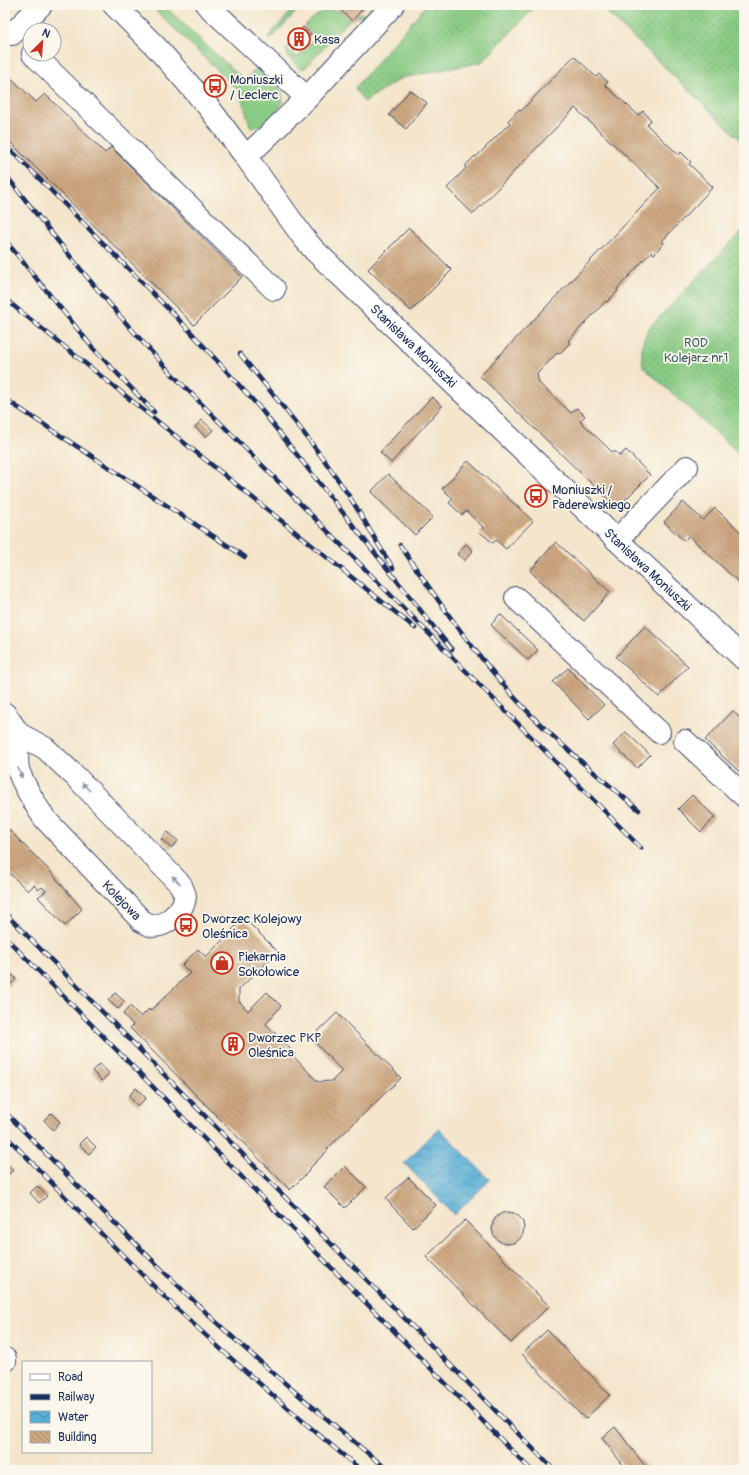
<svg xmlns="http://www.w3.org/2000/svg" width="749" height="1475" viewBox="0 0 749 1475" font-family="Pangolin,sans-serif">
	<defs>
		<pattern id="garden-dots" width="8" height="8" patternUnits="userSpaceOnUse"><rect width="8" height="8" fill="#89cb84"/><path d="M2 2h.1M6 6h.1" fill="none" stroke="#6fa56f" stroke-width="1.8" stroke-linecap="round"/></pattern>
		<pattern id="water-waves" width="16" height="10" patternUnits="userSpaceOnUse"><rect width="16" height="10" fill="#57add3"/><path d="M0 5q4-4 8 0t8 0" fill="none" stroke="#478dae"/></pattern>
		<pattern id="building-back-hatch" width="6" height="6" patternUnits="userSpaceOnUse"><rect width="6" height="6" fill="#cea780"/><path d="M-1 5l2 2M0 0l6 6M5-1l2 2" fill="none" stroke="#a6886c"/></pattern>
	</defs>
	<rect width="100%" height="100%" fill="#fbf7ec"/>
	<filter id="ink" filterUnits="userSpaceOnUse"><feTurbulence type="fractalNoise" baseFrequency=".025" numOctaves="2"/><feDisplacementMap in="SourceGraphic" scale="8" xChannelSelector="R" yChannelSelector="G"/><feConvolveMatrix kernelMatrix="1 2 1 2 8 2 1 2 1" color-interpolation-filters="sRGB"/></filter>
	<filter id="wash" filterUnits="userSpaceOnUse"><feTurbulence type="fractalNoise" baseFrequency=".012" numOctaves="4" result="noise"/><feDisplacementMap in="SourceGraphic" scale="16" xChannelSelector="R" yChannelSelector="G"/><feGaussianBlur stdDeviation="0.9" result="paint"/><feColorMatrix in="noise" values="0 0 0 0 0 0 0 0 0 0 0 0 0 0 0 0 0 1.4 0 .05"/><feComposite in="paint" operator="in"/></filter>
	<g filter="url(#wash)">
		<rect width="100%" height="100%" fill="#f4e5cb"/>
		<g fill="#89cb84" stroke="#527d71">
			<path d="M150,5H163L245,81L258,67C274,82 296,96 272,116C265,122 260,127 251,128L239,91Z"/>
			<path d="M297,5H302L271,39H269L268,37Z"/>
			<path d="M375,5H379L368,16L351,18L305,68L300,69L288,57L286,48L297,58L316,37L304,26C332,0 333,14 365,14Z"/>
		</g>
		<g fill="url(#garden-dots)" stroke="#527d71">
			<path d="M426,5H537L482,62L401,78L364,102L355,88Z"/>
			<path d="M599,5H744V143Z"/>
			<path d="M744,229V458L643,367C641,352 641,342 649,328Z"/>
		</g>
		<path fill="url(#water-waves)" stroke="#396e98" d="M439,1128L490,1180L454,1215L404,1163Z"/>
		<g id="blocks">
			<g fill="url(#building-back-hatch)">
				<path d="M335,5H366L352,21Z"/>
				<path d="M303,27L311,34L295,51L288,45Z"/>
				<path d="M574,56L596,77L599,74L608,82L605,85L638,115L643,111L651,120L647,125L679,155L681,152L691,162L689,164L713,187L662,241L664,243L654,254L651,252L617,289L618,291L607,302L606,301L568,341L570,343L559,354L557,353L537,374L539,383L571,413L577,408L585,416L580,421L612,452H616L620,456L626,450L650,475L617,508L480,376L660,188L575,108L473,214L447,188L466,168L465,166L475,156L476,157L510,123L508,121L519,109L521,111Z"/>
				<path d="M5,72L36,102L45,94L105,153L111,147L242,277L194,325L5,137Z"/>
				<path d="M410,90L427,103L406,129L389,115Z"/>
				<path d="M409,228L452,270L411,311L368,269Z"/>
				<path d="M432,397L442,406L391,463L380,452Z"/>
				<path d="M202,420L213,430L206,437L195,427Z"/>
				<path d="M468,461L533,521L506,549L496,540L493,543L480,532L484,528L466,511L462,515L449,503L453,498L442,489Z"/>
				<path d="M388,474L433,517L415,535L371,492Z"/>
				<path d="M683,502L703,520L715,508L744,535V587L689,536L684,541L664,522Z"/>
				<path d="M556,542L610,592L584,621L530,571Z"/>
				<path d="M466,544L473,551L464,561L457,554Z"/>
				<path d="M500,614L538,650L528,660L491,625Z"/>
				<path d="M645,626L688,666L659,697L616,657Z"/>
				<path d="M568,668L604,705L589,719L553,682Z"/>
				<path d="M733,711L744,722V776L705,740Z"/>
				<path d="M626,732L650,755L637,768L613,745Z"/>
				<path d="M692,795L715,817L701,832L678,809Z"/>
				<path d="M5,826L49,870L82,909L65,926L38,897L46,891L42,887L38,890L34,885L28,891L5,869Z"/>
				<path d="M168,832L178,841L171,848L161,839Z"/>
				<path d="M244,918L278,952L239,989V1001L248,1011L267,992L281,1006L266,1024L295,1054L293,1056L318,1082L332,1081L342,1071L311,1038L337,1013L401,1078L327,1149L328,1150L308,1170L309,1171L290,1190L130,1028L133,1025L123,1014L130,1006L141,1017L149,1009L150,1011L190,973L182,965L198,949L206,957Z"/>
				<path d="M5,967L16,979L8,987L5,983Z"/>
				<path d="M115,993L125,1002L118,1009L108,1000Z"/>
				<path d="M99,1064L109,1073L102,1081L92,1071Z"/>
				<path d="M136,1088L146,1098L138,1106L129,1096Z"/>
				<path d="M51,1113L60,1122L53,1130L44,1120Z"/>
				<path d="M86,1137L96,1147L89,1154L79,1144Z"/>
				<path d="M5,1163L13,1170L5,1178Z"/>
				<path d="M345,1166L366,1187L345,1208L324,1187Z"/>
				<path d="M408,1177L436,1205L413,1228L391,1205L386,1198Z"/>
				<path d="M37,1186L47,1196L39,1203L30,1193Z"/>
				<circle cx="508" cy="1228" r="16"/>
				<path d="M465,1220L549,1306L511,1343L426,1257Z"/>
				<path d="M547,1330L610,1395L585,1419L522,1354Z"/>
				<path d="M615,1427L648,1470H627L602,1438Z"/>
			</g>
		</g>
	</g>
	<g filter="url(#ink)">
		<use href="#blocks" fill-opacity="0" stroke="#3c4a6e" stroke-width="1"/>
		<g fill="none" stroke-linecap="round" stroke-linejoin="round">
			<g stroke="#3c4a6e" stroke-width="24">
				<g id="minor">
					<path id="s1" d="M114,5L157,48L207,105L246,157L303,237L314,250L617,540L744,659"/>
					<path d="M207,5L307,98"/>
					<path d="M12,34L41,5"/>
					<path d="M33,54L274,289"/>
					<path d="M246,157L307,98L393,5"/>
					<path d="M617,540L687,467"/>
					<path d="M516,598L659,732"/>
					<path d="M5,714L19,734L45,748L75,776L181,885C182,889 185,893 185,897C184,910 166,926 154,926C150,926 146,923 142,921L45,819C38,809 21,781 18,769C16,758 18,746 19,734"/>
					<path d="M685,741L744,796"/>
					<path d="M5,1359V1361"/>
				</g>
			</g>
			<use href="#minor" stroke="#fff" stroke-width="22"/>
			<g stroke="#1b2f5e" stroke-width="4.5">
				<g id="rail">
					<path d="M5,144L189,330L259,407L452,650"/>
					<path d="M5,174C58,242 112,310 171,373L641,848"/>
					<path d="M5,240L93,348L154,412"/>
					<path d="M5,299L415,628"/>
					<path d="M240,354C276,398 313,442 345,490C362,515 376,542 393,568"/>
					<path d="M5,399L245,557"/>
					<path d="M400,545C436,598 472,650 515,698C552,739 596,774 639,810"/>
					<path d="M5,913L554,1470"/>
					<path d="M5,937L531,1470"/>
					<path d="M5,1112C75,1183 144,1254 216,1322C271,1373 330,1422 388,1470"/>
					<path d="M5,1135C62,1193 118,1252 176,1308C236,1364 298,1418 361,1470"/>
				</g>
			</g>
			<use href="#rail" stroke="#fbf7ec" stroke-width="3" stroke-dasharray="9" stroke-linecap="butt"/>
		</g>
		<defs><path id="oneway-solid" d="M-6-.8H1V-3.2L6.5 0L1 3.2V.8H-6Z"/></defs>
		<g fill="#8d97ae">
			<use href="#oneway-solid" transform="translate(20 773) rotate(69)"/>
			<use href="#oneway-solid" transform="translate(86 787) rotate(-134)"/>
			<use href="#oneway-solid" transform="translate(176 880) rotate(-134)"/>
		</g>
	</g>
	<defs>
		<g id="building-ring" transform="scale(1.15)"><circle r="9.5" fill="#fbf7ec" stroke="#c8321e" stroke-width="1.5"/><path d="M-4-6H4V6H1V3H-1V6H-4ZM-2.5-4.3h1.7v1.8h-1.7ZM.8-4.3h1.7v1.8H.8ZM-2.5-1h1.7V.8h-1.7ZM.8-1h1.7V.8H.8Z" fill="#c8321e"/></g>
		<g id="bus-ring" transform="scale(1.15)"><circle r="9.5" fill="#fbf7ec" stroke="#c8321e" stroke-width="1.5"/><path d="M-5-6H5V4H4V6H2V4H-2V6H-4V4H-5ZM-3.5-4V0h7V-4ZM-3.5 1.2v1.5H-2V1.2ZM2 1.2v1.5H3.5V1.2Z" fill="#c8321e"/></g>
		<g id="shop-ring" transform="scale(1.15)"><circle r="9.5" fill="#fbf7ec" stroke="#c8321e" stroke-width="1.5"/><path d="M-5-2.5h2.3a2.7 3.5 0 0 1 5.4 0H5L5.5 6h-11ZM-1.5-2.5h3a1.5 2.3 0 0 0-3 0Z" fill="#c8321e"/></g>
	</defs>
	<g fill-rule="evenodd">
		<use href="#building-ring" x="299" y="39"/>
		<use href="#bus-ring" x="215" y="86"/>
		<use href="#bus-ring" x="536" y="496"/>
		<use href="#bus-ring" x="186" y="925"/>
		<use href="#shop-ring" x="222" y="963"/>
		<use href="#building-ring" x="233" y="1044"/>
	</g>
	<g text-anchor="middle" stroke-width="3.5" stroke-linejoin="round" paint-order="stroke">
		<g font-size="13" fill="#1b2f5e" stroke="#fbf7ec" text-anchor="start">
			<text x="314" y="44">Kasa</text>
			<text x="230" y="84">Moniuszki<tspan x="230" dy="15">/ Leclerc</tspan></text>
			<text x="552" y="494">Moniuszki /<tspan x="552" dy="15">Paderewskiego</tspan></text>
			<text x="202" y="923">Dworzec Kolejowy<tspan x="202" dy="15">Oleśnica</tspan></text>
			<text x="238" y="961">Piekarnia<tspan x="238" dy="15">Sokołowice</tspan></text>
			<text x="248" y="1042">Dworzec PKP<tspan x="248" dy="15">Oleśnica</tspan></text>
		</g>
		<g font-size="13" fill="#3c5e69" stroke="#fbf7ec">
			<text x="696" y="347">ROD<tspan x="696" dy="15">Kolejarz nr1</tspan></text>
		</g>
		<g font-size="13" fill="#1b2f5e" stroke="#fbf7ec">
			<text dy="5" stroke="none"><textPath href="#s1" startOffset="455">Stanisława Moniuszki</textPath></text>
			<text dy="5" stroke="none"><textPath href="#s1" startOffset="779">Stanisława Moniuszki</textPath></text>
			<text transform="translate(122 900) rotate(46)" y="5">Kolejowa</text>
		</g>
	</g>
	<rect width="749" height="1475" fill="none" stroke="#fbf7ec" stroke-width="20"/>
	<rect x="22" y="1361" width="130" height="92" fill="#fbf7ec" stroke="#a1a7b3"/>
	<rect x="30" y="1374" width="20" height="6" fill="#ffffff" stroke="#a1a7b3"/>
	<text x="58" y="1381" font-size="12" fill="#1b2f5e">Road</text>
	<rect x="30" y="1394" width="20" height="6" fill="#1b2f5e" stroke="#a1a7b3"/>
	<text x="58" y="1401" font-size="12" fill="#1b2f5e">Railway</text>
	<rect x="30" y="1411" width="20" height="12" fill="url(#water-waves)" stroke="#a1a7b3"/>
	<text x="58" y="1421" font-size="12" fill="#1b2f5e">Water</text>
	<rect x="30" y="1431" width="20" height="12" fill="url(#building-back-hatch)" stroke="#a1a7b3"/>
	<text x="58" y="1441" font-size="12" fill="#1b2f5e">Building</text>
	<g transform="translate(42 42) rotate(25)"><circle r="19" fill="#fbf7ec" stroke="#a1a7b3"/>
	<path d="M0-3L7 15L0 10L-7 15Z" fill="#c8321e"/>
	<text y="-6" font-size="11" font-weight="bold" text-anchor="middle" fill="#1b2f5e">N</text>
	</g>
</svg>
